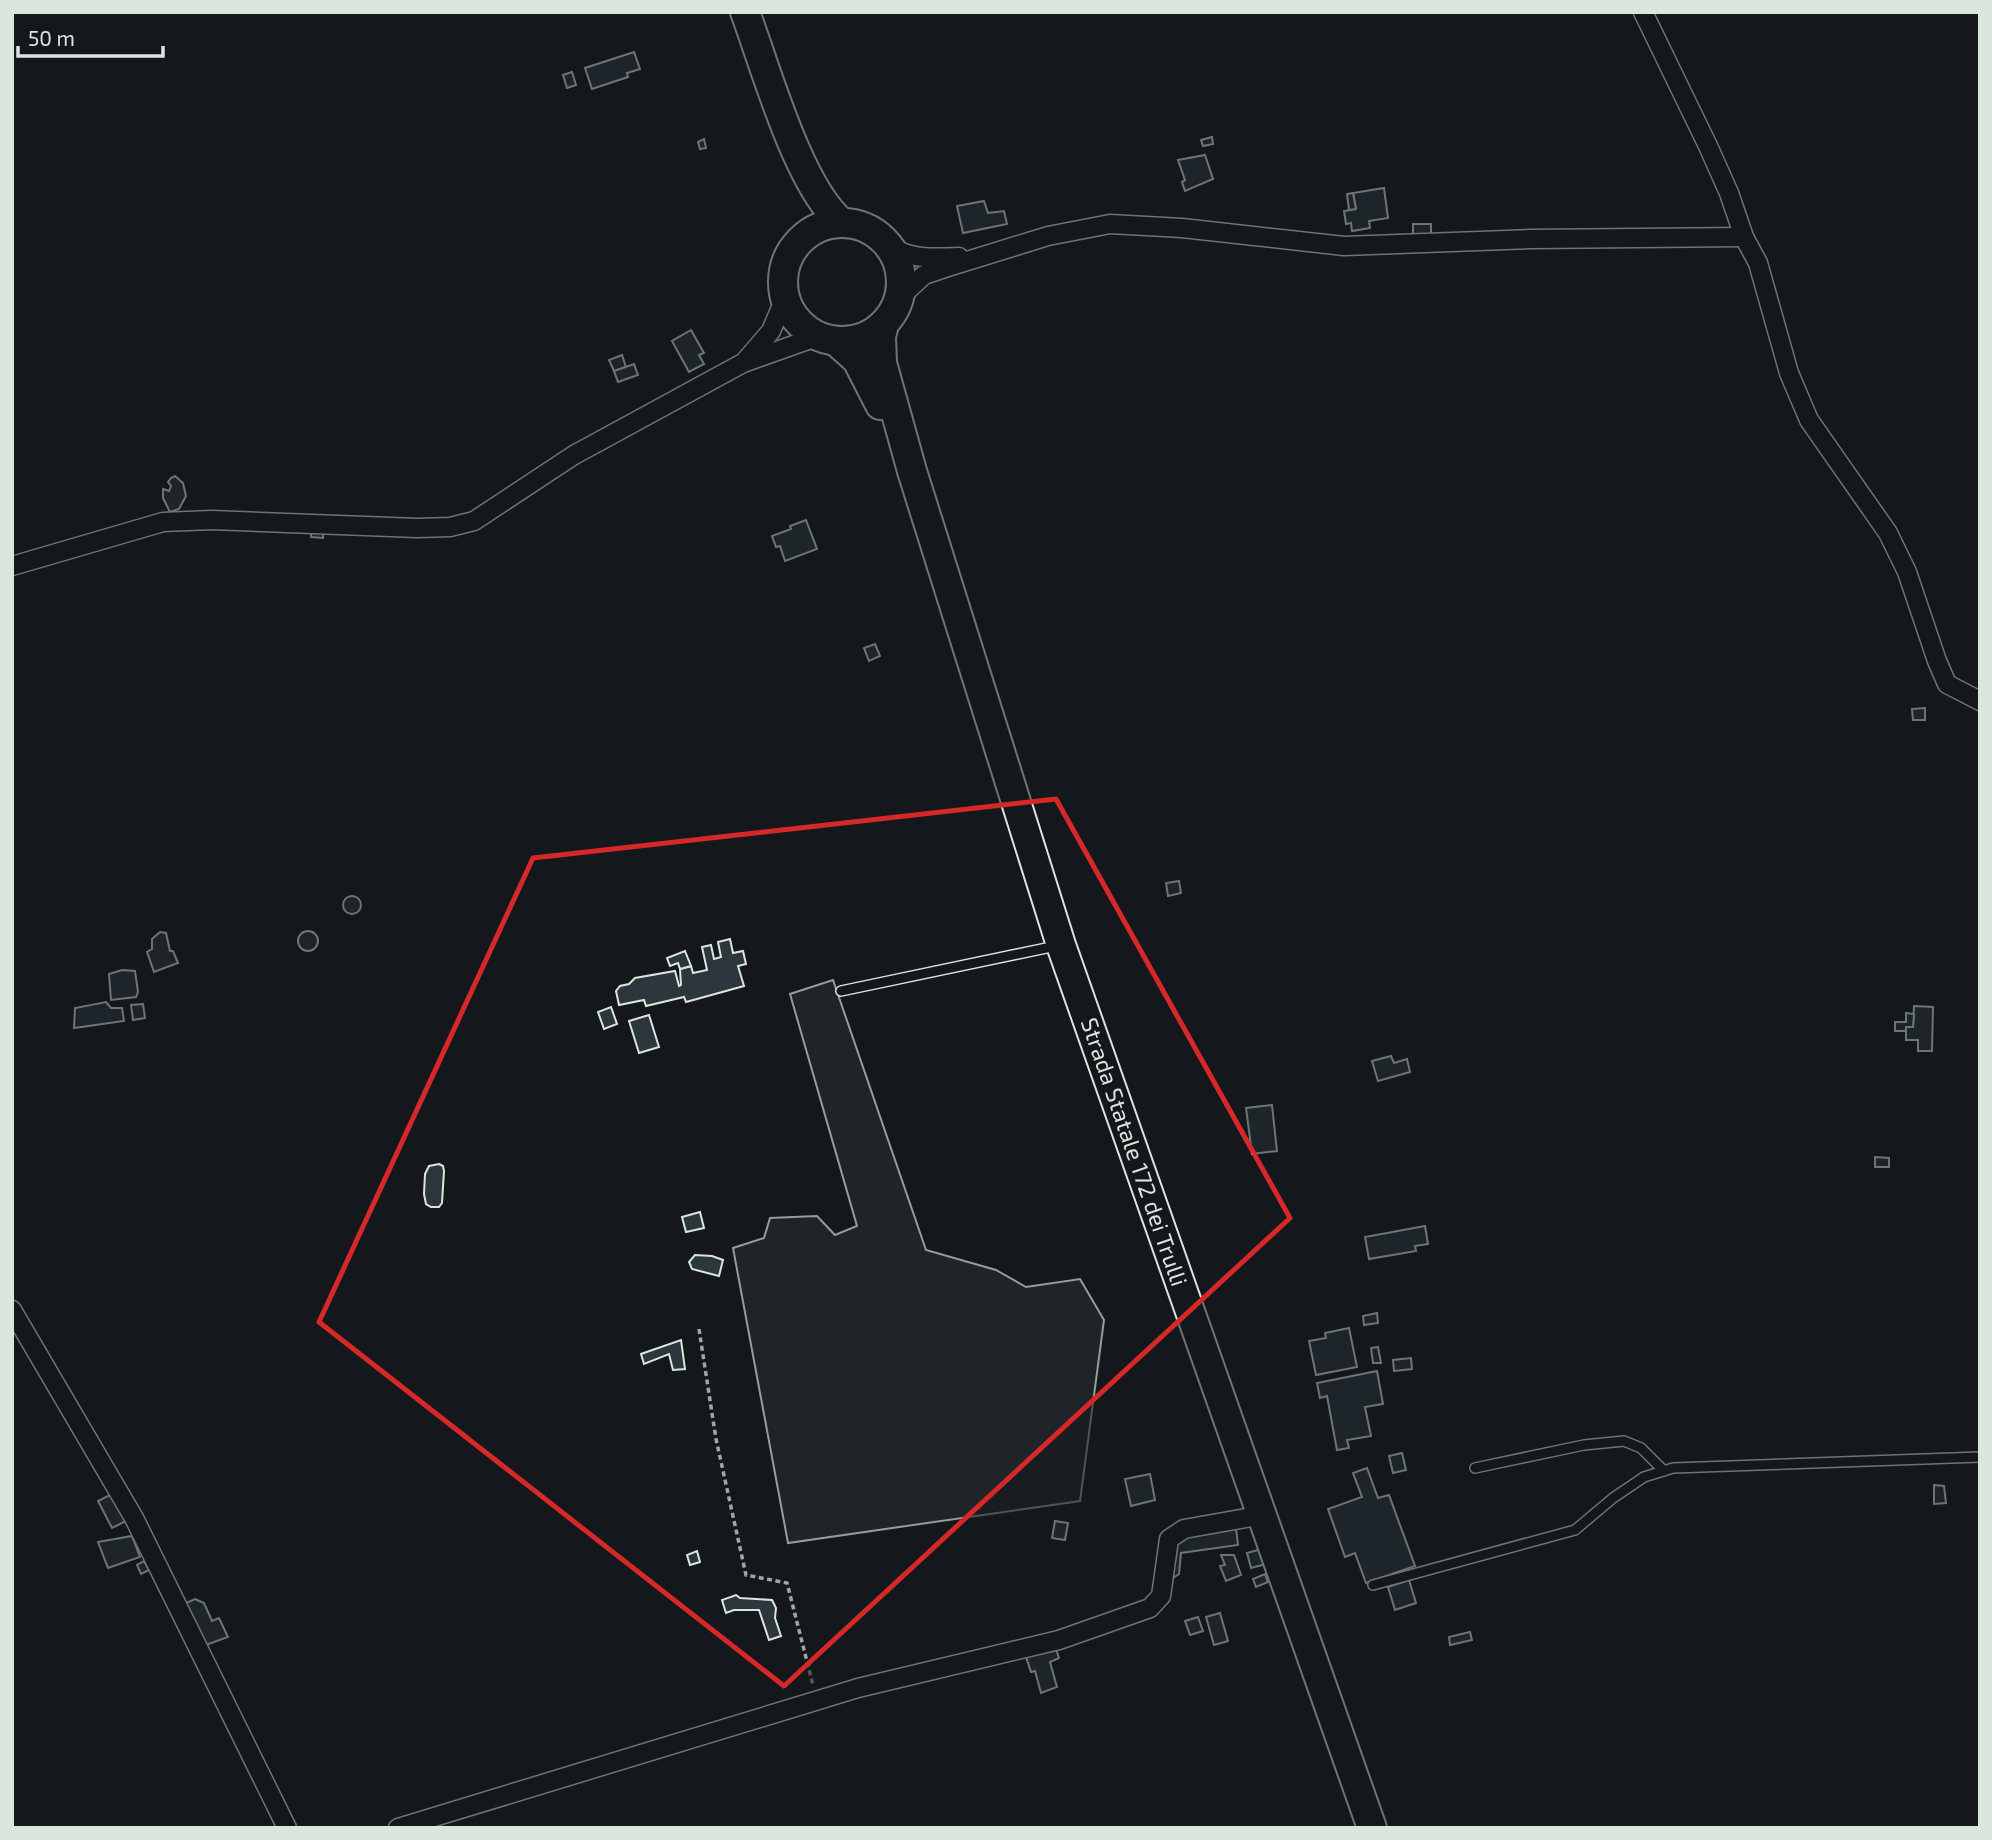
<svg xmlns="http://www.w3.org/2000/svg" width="1992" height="1840" viewBox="0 0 1992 1840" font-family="'Exo 2',sans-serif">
	<rect width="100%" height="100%" fill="#14181c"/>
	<path fill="#202428" stroke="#939e99" stroke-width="2" d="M833,980L926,1250L996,1270L1026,1287L1080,1279L1104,1320L1080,1501L788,1543L733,1248L764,1238L770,1218L817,1216L835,1235L857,1226L790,994Z"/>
	<g fill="#2c363c" stroke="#d8e6dc" stroke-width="2">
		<path d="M634,52L640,69L627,73L628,77L592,89L585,68Z"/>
		<path d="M572,72L576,85L567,88L563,75Z"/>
		<path d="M1212,137L1213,144L1203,146L1201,140Z"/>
		<path d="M704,139L706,148L700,149L698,142Z"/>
		<path d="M1205,155L1213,179L1185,191L1182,182L1185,180L1178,160Z"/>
		<path d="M1384,188L1388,218L1369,221L1370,228L1352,231L1351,223L1346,224L1344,211L1356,209L1353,193Z"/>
		<path d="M1353,193L1356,209L1349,210L1347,194Z"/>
		<path d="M984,201L988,213L1004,211L1007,224L963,233L957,206Z"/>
		<path d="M1413,224H1431V236L1413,235Z"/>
		<path d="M691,330L704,353L699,355L704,364L689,372L672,341Z"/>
		<path d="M622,355L626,367L614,371L609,360Z"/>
		<path d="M634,364L638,375L618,382L614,371Z"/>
		<path d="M175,476L183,483L186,496L179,509L170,512L163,498V489L169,491L171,486L168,482L171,478Z"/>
		<path d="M806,520L817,549L785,561L780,546L776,547L772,536L791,529L790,526Z"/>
		<path d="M311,529H323V538L311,537Z"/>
		<path d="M875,644L880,656L869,661L864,648Z"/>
		<path d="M1925,708V720H1913L1912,709Z"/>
		<path d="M1179,881L1181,893L1168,896L1166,883Z"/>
		<circle cx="352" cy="905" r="9"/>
		<circle cx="308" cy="941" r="10"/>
		<path d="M160,932L166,933L170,951H173L178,963L154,972L147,952L152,949V939Z"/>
		<path d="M730,939L733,953L743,951L746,964L738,966L744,986L686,1002L684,997L646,1006L644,1000L619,1005L616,991L620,986L629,984L635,978L675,971L679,986L681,985L680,969L691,966L693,973L707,970L702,947L711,945L714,959L721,957L718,942Z"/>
		<path d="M685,951L691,966L680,969L678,963L670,966L667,958Z"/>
		<path d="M122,970L135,971L138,992L136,997L111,1000L109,974Z"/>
		<path d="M106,1002L111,1008H122L124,1021L74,1028L75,1008Z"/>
		<path d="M143,1004L145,1018L133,1020L131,1005Z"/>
		<path d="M1914,1006L1933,1007L1932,1051H1918V1040H1906V1027H1913Z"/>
		<path d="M611,1007L617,1024L604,1029L598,1012Z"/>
		<path d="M1906,1013L1914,1014L1913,1027H1906V1031H1895V1022H1906Z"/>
		<path d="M649,1015L659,1047L639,1053L629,1021Z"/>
		<path d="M1391,1056L1394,1063L1407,1059L1410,1072L1378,1081L1372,1061Z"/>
		<path d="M1272,1105L1277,1151L1252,1154L1246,1108Z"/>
		<path d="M1875,1157L1889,1158V1167H1875Z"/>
		<path d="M439,1164L443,1166L444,1171L442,1203L439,1207H431L426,1204L424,1194L425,1174L429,1166Z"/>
		<path d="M700,1212L704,1228L686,1232L682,1217Z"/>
		<path d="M1425,1226L1428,1244L1415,1246L1416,1251L1369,1259L1365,1237Z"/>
		<path d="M695,1255L712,1256L723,1260L719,1276L692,1269L689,1262Z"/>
		<path d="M1377,1313L1378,1323L1364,1325L1363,1316Z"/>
		<path d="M1349,1328L1357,1367L1316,1375L1309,1341L1326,1338L1325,1333Z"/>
		<path d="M681,1340L685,1369L673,1370L669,1354L644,1364L641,1354Z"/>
		<path d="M1378,1347L1381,1363H1373L1371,1348Z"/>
		<path d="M1411,1358L1412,1369L1394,1371L1393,1360Z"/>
		<path d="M1377,1371L1383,1404L1365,1407L1371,1436L1347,1440L1349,1448L1337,1450L1327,1396L1320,1398L1317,1383Z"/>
		<path d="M1402,1453L1406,1470L1393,1473L1389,1456Z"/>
		<path d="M1367,1468L1378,1498L1389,1495L1415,1566L1366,1583L1355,1553L1345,1557L1328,1509L1362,1497L1353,1473Z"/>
		<path d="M1150,1474L1155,1500L1131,1506L1125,1479Z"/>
		<path d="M1934,1485L1944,1486L1946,1503L1934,1504Z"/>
		<path d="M112,1494L126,1521L112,1528L98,1501Z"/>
		<path d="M1055,1521L1068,1523L1065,1540L1052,1538Z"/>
		<path d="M1236,1528L1238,1545L1181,1553L1179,1574L1173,1578L1170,1575L1174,1544L1184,1536Z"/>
		<path d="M132,1536L140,1557L108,1568L98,1542Z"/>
		<path d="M1262,1549L1266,1564L1251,1568L1247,1553Z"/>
		<path d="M697,1551L700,1562L690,1565L687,1555Z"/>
		<path d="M1221,1555H1234L1241,1575L1226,1581L1220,1566L1225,1565Z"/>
		<path d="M144,1561L149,1570L141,1574L137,1565Z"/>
		<path d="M1265,1574L1268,1582L1256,1587L1253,1579Z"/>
		<path d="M1409,1580L1416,1603L1395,1610L1388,1587Z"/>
		<path d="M736,1595L740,1598L772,1600L776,1608L775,1618L781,1636L769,1640L759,1610H734L726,1613L722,1600Z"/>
		<path d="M195,1599L204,1603L212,1621L219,1618L228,1637L203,1646L184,1604Z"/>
		<path d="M1220,1613L1228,1641L1214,1645L1206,1617Z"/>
		<path d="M1198,1617L1203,1631L1190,1635L1185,1621Z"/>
		<path d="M1470,1632L1472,1640L1450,1645L1449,1637Z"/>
		<path d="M1055,1646L1059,1658L1050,1662L1057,1687L1041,1693L1035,1671L1031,1672L1026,1657Z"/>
	</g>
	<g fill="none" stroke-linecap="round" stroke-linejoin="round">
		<g stroke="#d8e6dc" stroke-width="12">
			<g id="lane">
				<path d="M841,991L1056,946"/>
				<path d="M1475,1468L1584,1445L1624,1441L1641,1448L1664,1471"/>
				<path d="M1373,1585L1575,1530L1613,1498L1644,1477L1673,1468L1980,1457"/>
			</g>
		</g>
		<g stroke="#d8e6dc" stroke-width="21">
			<g id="street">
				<path d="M1643,12L1708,146L1729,193L1744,237L1758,263L1789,373L1809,420L1888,533L1907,572L1937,661L1947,684L1980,701"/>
				<path d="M890,246C912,260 934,258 959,257"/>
				<path d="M900,297L924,275L951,266L1048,236L1110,224L1182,228L1344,246L1532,239L1744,237"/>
				<path d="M746,360L771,331L785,298"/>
				<path d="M12,566L163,522L212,520L417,528L450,527L474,521L574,455L743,363L819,336"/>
				<path d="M12,1310L134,1518L287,1828"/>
				<path d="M398,1828L858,1688L1059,1640L1150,1608L1161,1596L1169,1539L1184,1529L1263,1515"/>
			</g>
		</g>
		<g stroke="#d8e6dc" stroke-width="32">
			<g id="primary">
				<path d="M745,12C766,68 798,186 842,223"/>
				<circle cx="842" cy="282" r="59"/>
				<path d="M884,324L881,337L882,363L912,471L1061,945L1372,1828"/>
				<path d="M837,342L857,360L880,405"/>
			</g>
		</g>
		<path stroke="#9da8a2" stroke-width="3.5" stroke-dasharray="5 3.5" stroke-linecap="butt" d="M699,1329L716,1439L746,1575L787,1583L813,1685"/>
		<use href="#lane" stroke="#14181c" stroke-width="9"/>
		<use href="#street" stroke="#14181c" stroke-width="18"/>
		<use href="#primary" stroke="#14181c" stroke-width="28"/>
	</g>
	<path d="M0 0H1992V1840H0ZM1056,799L1290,1218L784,1686L319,1322L533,858Z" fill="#14181c" fill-opacity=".55" fill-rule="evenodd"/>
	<path fill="none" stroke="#d62828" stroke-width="5" stroke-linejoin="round" d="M1056,799L1290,1218L784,1686L319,1322L533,858Z"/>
	<g text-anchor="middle" stroke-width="5" stroke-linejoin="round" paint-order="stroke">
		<g font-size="23" fill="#d8e6dc" stroke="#14181c">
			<text transform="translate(1134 1152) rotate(71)" y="8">Strada Statale 172 dei Trulli</text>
		</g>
	</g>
	<rect width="1992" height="1840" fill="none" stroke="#d8e6dc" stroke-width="28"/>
	<path d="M18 46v10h145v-10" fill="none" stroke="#d8e6dc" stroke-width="3.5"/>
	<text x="28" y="46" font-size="21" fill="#d8e6dc" stroke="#14181c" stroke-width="5" paint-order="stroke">50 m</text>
</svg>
